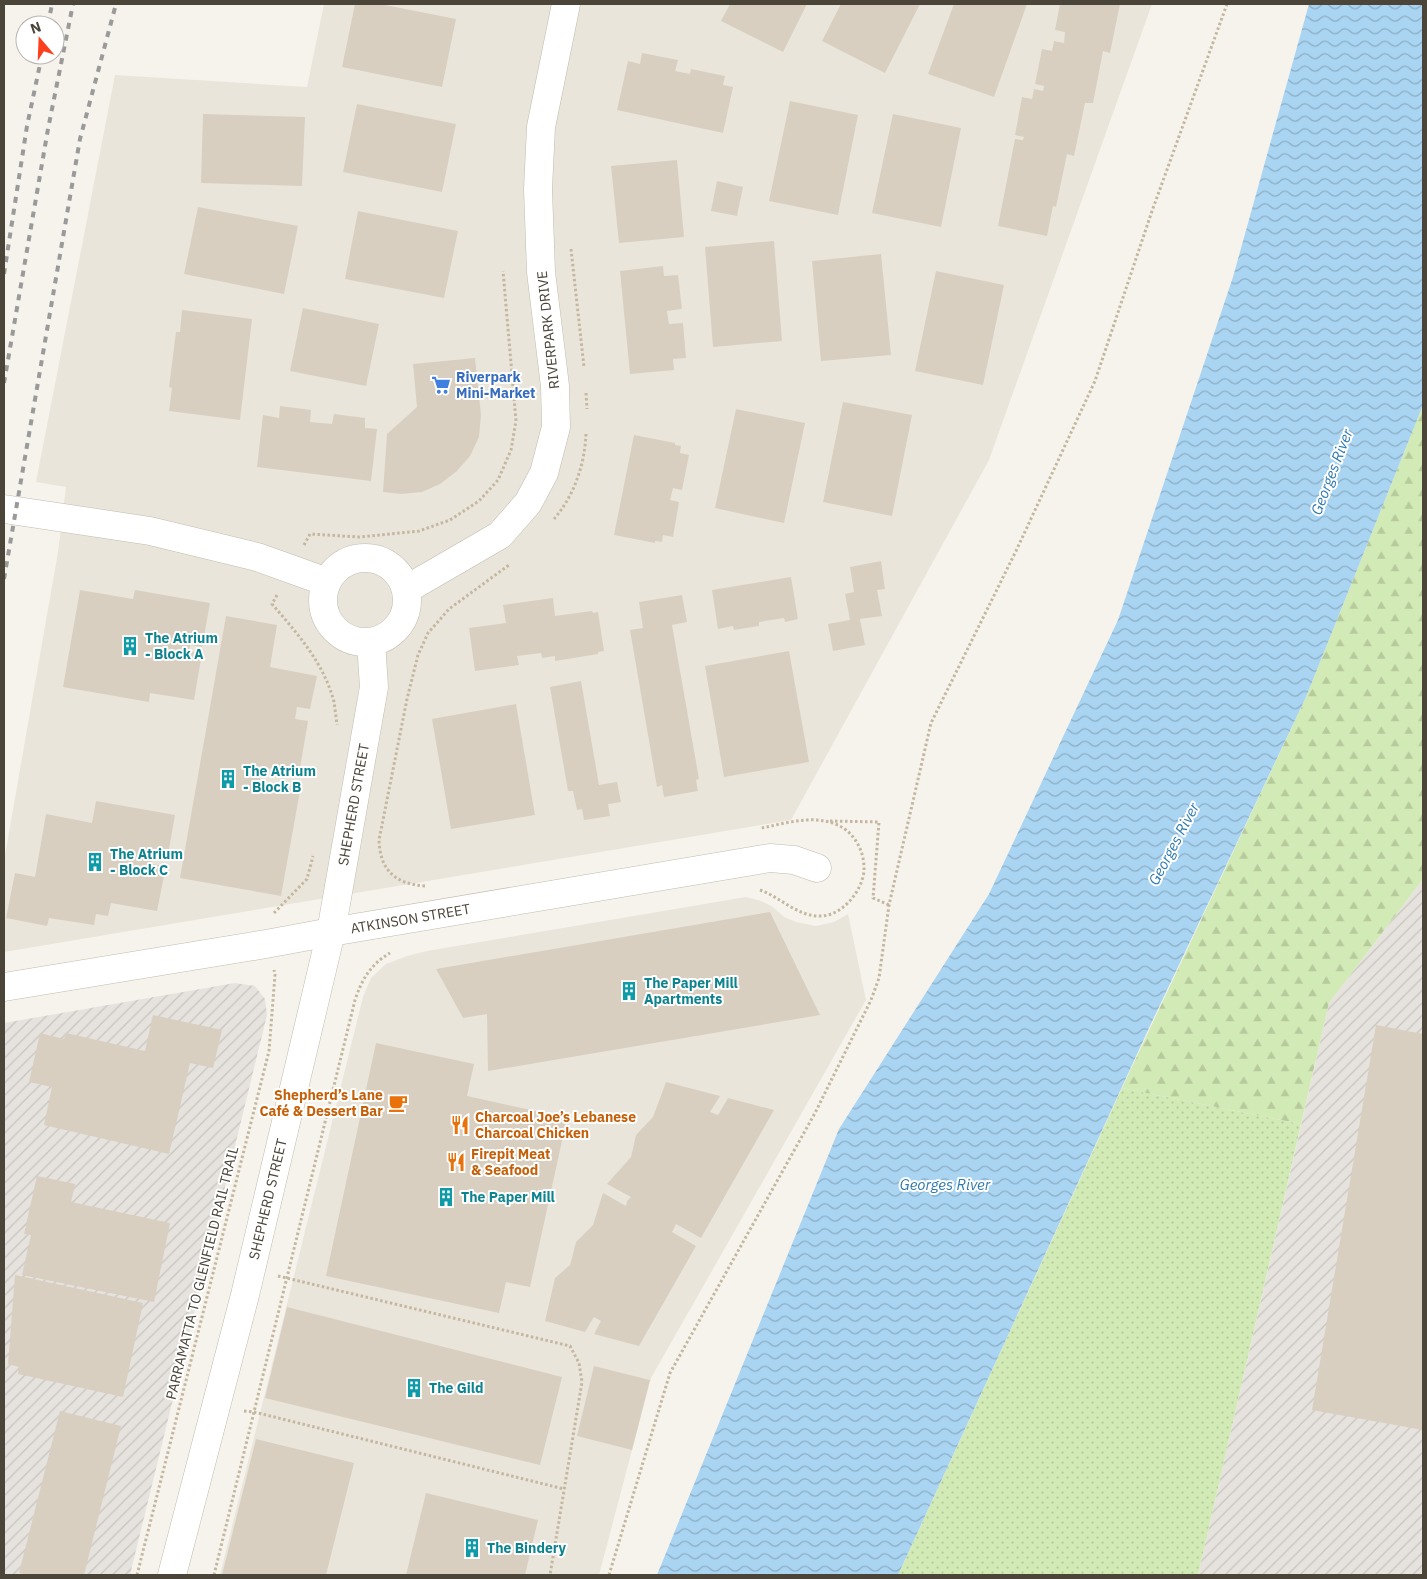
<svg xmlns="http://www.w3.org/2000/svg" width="1427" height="1579" viewBox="0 0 1427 1579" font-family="'IBM Plex Sans',sans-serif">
	<defs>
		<pattern id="industrial-furrows" width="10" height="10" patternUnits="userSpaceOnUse" patternTransform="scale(1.25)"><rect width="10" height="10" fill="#e6e2dd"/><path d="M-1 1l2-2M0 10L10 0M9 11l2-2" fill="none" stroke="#c7c3be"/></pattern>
		<pattern id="grass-dots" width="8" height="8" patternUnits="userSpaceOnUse" patternTransform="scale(1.25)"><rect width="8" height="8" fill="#d2eab5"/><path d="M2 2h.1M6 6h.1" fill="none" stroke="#b6ca9c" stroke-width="1.8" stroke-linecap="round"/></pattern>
		<pattern id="forest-firs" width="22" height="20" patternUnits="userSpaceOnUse" patternTransform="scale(1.25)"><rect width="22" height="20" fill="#d2eab5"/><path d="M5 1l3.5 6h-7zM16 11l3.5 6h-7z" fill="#b6ca9c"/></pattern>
		<pattern id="water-waves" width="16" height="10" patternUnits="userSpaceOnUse" patternTransform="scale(1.25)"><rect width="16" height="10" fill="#a9d4f2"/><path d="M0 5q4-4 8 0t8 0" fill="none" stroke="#8caec5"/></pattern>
	</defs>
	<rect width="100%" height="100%" fill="#f6f3ec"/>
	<g fill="#eae5da">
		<path d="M324,4H1152L989,460L791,820L4,952V861L58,552L66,487L36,482L115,75L307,87Z"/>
		<path d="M746,897L761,901L773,907L784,917L796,922L816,926L834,922L848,914L866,1000L651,1378L599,1575H220L363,997L371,978L386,964L407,956L427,951Z"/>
	</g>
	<g fill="url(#industrial-furrows)">
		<path d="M1423,879V1575H1198L1329,1003Z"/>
		<path d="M235,983L255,986L265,999L267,1015L130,1575H4V1023Z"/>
	</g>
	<path fill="url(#grass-dots)" d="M1122,1088L1301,1124L1198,1575H898Z"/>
	<path fill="url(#forest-firs)" d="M1423,405V879L1329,1003L1301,1124L1122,1088L1306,697Z"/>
	<path fill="url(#water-waves)" d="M1309,4H1423V405L1306,697L1149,1028L898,1575H657L839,1129L989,894L1118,620L1233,277Z"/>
	<g fill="#d8cfc1">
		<path d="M355,4H380L456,19L442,87L342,67Z"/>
		<path d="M730,4H807L783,52L721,21Z"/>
		<path d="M841,4H920L885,73L822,41Z"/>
		<path d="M954,4H1027L994,97L928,74Z"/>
		<path d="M1060,4H1120L1110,53L1103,51L1093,103H1085L1074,156L1067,154L1056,207L1053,206L1047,236L998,226L1015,139L1023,140L1024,137L1015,135L1022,97L1032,99L1034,89L1043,91L1044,86L1035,84L1042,49L1052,51L1054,41L1064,43L1065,32L1055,30Z"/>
		<path d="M642,53L678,60L675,71L690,74L691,69L725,76L723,85L733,87L723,133L617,110L628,61L640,64Z"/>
		<path d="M790,101L858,115L838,215L769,201Z"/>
		<path d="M357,104L456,124L442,192L343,172Z"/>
		<path d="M203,114L305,117L302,186L201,183Z"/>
		<path d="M893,114L961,128L941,227L872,213Z"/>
		<path d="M677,160L684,237L619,243L611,166Z"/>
		<path d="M717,181L743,187L737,216L711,211Z"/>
		<path d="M198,207L298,226L284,294L184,274Z"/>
		<path d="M358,211L458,231L444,298L345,279Z"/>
		<path d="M774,241L782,341L713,347L705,247Z"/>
		<path d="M881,254L891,355L821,361L812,261Z"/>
		<path d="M663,266L664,276L678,275L682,309L667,311L669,324L683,323L686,358L673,359L674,370L630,374L620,271Z"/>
		<path d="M936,271L1004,285L983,385L915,371Z"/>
		<path d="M303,308L379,324L366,386L290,371Z"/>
		<path d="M182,310L252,319L240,420L169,411L172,388L169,387L176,332H180Z"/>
		<path d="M475,358L481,415L479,437L470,456L457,471L440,484L422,492L401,494L383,492L387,434L417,407L413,364Z"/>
		<path d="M843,402L912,415L892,516L823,502Z"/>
		<path d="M280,406L311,410L310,422L332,424L334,414L365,418V428L377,429L371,481L257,467L263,415L279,418Z"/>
		<path d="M736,409L805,423L784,523L715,508Z"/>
		<path d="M634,435L675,443V445L681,446L680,453L689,455L682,490L673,488L670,500L679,502L673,537L663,535L662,542L655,541V543L614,535Z"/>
		<path d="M881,561L885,589L877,590L882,616L860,619L865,645L833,651L828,624L850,620L845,594L854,592L850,567Z"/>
		<path d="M791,577L798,619L785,622L784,618L759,622V626L734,630L733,626L718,629L712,590Z"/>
		<path d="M80,590L133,599L135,590L210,603L202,647L190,645L189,651L202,653L194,700L150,693L149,702L63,687Z"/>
		<path d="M682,595L687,622L672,625L699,779L696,780L698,791L664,797L662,785L657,787L630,630L643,628L639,602Z"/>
		<path d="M553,598L555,616L592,611L593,613L598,612L604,651L598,652V654L555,661V656L542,658L541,653L517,656L519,665L475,671L469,628L506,623L503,605Z"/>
		<path d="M226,616L277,625L270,667L317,676L310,709L297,707L295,719L308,721L299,774L262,767L259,784L300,791L281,896L180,878Z"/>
		<path d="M789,651L809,762L724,777L705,666Z"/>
		<path d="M581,681L599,785L617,782L621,802L608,804L610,816L584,820L582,809L577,810L573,791H568L550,687Z"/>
		<path d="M516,704L535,815L451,829L432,719Z"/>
		<path d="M96,801L175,815L167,860L153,857L152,864L166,866L157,911L111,903L108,916L96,914L94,925L49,918L47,926L6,918L15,873L35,877L46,814L92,823Z"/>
		<path d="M770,912L820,1015L488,1071L487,1014L463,1018L436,969Z"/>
		<path d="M153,1015L222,1030L213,1068L190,1063L169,1154L44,1125L52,1087L29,1082L40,1033L64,1039L66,1033L145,1051Z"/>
		<path d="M1376,1025L1423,1034V1430L1312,1410Z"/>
		<path d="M376,1043L474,1064L467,1096L567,1118L530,1287L506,1282L499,1313L326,1276Z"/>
		<path d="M666,1082L720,1096L710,1112L718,1115L728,1098L774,1110L701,1238L676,1224L672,1232L696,1246L639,1346L594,1334L601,1321L594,1317L585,1332L545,1321L555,1278L570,1265L576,1242L593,1225L603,1193L626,1206L627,1201L631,1197L607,1184L631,1157L636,1135L653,1117Z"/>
		<path d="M37,1176L75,1184L71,1202L170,1223L154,1302L22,1275L31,1235L24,1234Z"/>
		<path d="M15,1275L143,1303L123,1397L18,1374L19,1367L8,1364Z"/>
		<path d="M287,1307L562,1377L540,1465L265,1398Z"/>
		<path d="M594,1366L650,1380L632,1450L577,1436Z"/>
		<path d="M60,1411L121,1426L84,1575H29L19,1573Z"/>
		<path d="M256,1439L354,1463L326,1575H222Z"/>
		<path d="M426,1493L538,1520L525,1575H406Z"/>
	</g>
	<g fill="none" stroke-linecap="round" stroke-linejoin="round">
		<g stroke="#c2bbae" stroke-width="29">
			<g id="minor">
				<path d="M4,509L150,531L257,557L327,582"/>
				<circle cx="365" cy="600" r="42"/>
				<path d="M407,589L500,535L528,503L544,473L556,427L555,386L541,272L538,189L541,127L566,4"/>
				<path id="s1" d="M4,987L266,944L331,932L770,858L794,860L817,868"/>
				<path id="s2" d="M172,1575L245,1295L331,932L374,687L371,642"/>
			</g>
		</g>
		<g stroke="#c4b79f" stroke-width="3" stroke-dasharray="2.5 2.5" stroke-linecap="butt">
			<path d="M571,249L584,367"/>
			<path d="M586,393L587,409"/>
			<path d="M554,519C574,496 585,464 586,433"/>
			<path d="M304,545L310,534L359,537L419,531L450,520L479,501L498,480L511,450L516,421L503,271"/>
			<path d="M277,595L272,604C297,633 324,663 334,702C335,709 336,717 337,725"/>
			<path d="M830,821L879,822L873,898L889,905"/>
			<path d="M425,886C395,884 380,870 379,840L407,699L418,655L428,633L449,609L509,565"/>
			<path d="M760,890C780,897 797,916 819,916C841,917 862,892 864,871C865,848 851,827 829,822C807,816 783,824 761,828"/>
			<path d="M274,913L307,879L313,856"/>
			<path d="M278,1276L570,1346L579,1363L582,1382L550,1575"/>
			<path d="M244,1411L254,1412L564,1489"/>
			<path d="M137,1575L269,1051L275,975L274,970"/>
			<path d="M214,1575L355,1000C362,979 371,964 390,953"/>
			<path d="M609,1575L670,1373L815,1113L871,1000L879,978L889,905L931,723L1016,551L1095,381L1152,211L1227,4"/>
		</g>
		<use href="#minor" stroke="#fff" stroke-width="28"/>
		<g stroke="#9a9a9a" stroke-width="4" stroke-dasharray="6 6" stroke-linecap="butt">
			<path d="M48,25L52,4"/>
			<path d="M4,274L27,126L42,55"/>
			<path d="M4,383L48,129L73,4"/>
			<path d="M4,579L80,139L116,4"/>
		</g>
	</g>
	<defs>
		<g id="supermarket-bare" transform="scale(1.5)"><path d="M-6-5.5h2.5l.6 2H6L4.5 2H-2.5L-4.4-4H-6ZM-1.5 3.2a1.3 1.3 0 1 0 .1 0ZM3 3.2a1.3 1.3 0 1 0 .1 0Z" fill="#3f7fe0" stroke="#fff" stroke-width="2.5" paint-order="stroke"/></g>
		<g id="building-bare" transform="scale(1.5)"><path d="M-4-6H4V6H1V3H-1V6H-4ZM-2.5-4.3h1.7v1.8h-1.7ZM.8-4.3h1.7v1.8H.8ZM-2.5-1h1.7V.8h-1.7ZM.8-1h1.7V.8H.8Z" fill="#0f9aa8" stroke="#fff" stroke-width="2.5" paint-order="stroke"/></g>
		<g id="cafe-bare" transform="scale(1.5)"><path d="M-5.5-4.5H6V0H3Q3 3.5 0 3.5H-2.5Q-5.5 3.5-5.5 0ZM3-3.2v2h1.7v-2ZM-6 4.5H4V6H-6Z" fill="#e8710a" stroke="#fff" stroke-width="2.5" paint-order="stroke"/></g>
		<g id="restaurant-bare" transform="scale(1.5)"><path d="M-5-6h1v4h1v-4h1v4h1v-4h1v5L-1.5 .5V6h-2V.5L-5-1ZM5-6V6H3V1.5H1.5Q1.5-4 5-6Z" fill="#e8710a" stroke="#fff" stroke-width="2.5" paint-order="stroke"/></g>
	</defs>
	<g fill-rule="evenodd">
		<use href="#supermarket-bare" x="441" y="385"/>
		<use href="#building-bare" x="130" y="646"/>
		<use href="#building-bare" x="228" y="779"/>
		<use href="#building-bare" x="95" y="862"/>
		<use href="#building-bare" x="629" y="991"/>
		<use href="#cafe-bare" x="398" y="1103"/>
		<use href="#restaurant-bare" x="460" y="1125"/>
		<use href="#restaurant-bare" x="456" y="1162"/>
		<use href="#building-bare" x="446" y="1197"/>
		<use href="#building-bare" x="414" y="1388"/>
		<use href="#building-bare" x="472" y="1548"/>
	</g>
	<g text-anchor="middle" stroke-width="4" stroke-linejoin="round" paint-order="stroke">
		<g font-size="14" fill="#4b4439" stroke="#fff">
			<text transform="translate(548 330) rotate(-96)" y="5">RIVERPARK DRIVE</text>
			<text dy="5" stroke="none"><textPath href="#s2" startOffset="792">SHEPHERD STREET</textPath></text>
			<text dy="5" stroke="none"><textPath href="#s1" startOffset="412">ATKINSON STREET</textPath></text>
			<text dy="5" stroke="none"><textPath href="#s2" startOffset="388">SHEPHERD STREET</textPath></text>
			<text transform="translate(202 1273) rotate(-76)" y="5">PARRAMATTA TO GLENFIELD RAIL TRAIL</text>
		</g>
		<g font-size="14" font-weight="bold" fill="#366cbe" stroke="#fff" text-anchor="start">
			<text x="456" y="382">Riverpark<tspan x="456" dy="16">Mini-Market</tspan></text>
		</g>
		<g font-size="14" font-weight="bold" fill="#0d838f" stroke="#fff" text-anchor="start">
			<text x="145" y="643">The Atrium<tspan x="145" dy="16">- Block A</tspan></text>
			<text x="243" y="776">The Atrium<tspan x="243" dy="16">- Block B</tspan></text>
			<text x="110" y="859">The Atrium<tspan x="110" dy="16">- Block C</tspan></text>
			<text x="644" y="988">The Paper Mill<tspan x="644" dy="16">Apartments</tspan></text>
			<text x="461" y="1202">The Paper Mill</text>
			<text x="429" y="1393">The Gild</text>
			<text x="487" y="1553">The Bindery</text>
		</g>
		<g font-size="14" font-weight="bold" fill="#c56008" stroke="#fff" text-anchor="start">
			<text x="383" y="1100" text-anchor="end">Shepherd’s Lane<tspan x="383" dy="16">Café &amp; Dessert Bar</tspan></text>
			<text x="475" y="1122">Charcoal Joe’s Lebanese<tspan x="475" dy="16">Charcoal Chicken</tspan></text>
			<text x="471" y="1159">Firepit Meat<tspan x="471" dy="16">&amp; Seafood</tspan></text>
		</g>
		<g font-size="15" font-style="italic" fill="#2e7ab2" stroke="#fff">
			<text transform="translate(1332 472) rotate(-69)" y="5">Georges River</text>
			<text transform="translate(1174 844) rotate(-62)" y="5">Georges River</text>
			<text x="945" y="1190">Georges River</text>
		</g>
	</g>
	<rect width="1427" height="1579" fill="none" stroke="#4b4439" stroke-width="10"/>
	<g transform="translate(40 40) rotate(341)"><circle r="24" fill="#ffffff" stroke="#b7b4b0"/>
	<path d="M0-4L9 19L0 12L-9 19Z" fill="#fc3f1d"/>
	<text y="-8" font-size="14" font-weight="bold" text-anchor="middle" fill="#4b4439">N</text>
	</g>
</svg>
